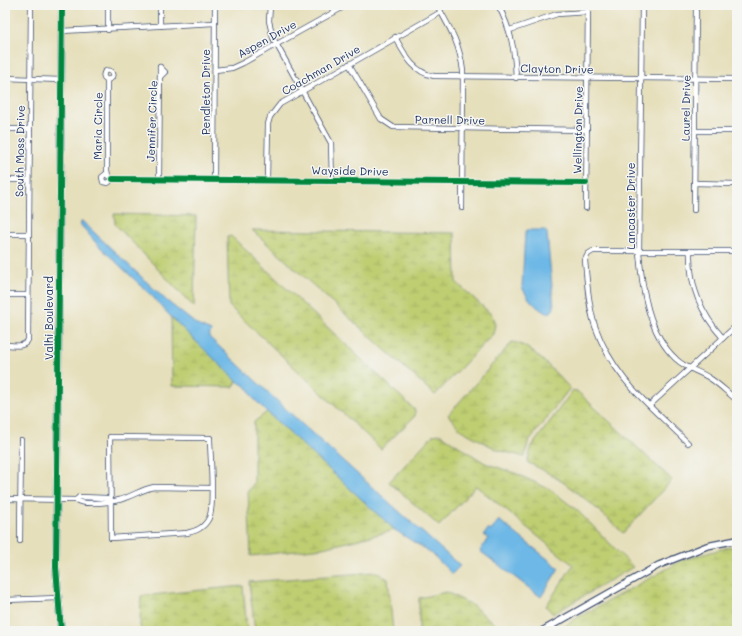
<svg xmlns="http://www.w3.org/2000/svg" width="742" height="636" viewBox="0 0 742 636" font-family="Mali,sans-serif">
	<defs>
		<pattern id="wetland-marsh" width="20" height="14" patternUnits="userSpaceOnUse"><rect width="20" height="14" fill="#bece71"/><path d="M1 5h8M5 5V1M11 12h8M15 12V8" fill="none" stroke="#a3b164"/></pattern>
	</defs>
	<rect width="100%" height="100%" fill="#f6f6f2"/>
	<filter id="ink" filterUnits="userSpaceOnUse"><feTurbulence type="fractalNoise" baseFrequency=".025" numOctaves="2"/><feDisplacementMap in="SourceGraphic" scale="8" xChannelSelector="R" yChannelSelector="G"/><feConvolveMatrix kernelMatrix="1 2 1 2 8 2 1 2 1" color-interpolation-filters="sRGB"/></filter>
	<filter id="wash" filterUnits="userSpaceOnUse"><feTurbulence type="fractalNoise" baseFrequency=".012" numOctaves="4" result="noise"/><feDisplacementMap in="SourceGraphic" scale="16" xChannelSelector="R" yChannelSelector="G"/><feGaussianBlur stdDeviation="0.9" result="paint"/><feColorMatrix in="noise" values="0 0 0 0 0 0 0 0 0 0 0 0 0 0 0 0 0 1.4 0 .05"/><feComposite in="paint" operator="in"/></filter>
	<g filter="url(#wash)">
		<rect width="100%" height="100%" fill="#e6dfbb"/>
		<g fill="url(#wetland-marsh)" stroke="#6c7e68">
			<path d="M114,214L196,216L194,307L115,224Z"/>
			<path d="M252,230L455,233L456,282L492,315L495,325L493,334L435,395Z"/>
			<path d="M231,236L415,410V416L381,449L229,306L227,237Z"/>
			<path d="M171,317L237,381L234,387L172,386Z"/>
			<path d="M512,342C530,343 557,375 570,388L528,442L525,457L498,450L461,430L448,415Z"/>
			<path d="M573,390L578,392L672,480L623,533C593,504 564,479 527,462L532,446Z"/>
			<path d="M267,412L395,530L323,548L251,556L248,491L254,483V422Z"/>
			<path d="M440,434L485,463L517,474L551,490L578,511L633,567L553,614L546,606L573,565L476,486L439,526L389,482L433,435Z"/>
			<path d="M728,547H737V631H559L575,619L683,560Z"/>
			<path d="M376,572L388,579L393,631H255L249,582Z"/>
			<path d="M243,586L247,631H142L140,626L141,596Z"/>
			<path d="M446,592L472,605L503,631H419V598Z"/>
		</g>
		<g fill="#6db8e6" stroke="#4474a2">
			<path d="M82,221L167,301L197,325L211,331L209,337L303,425L460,566L452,574L431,553L395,530L267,412L252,397L248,388L237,381L171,317L153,297L97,244L80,224Z"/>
			<path d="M527,230H545L547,233L554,308L551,312L546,313C535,307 527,298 522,287L525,233Z"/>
			<path d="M498,521H500L559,568L541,597L480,551L488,538L484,535L488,529L491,531Z"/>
		</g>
	</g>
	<g filter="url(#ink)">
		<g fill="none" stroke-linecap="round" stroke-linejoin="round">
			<g stroke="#39496c" stroke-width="6">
				<g id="minor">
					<path d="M270,5L269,21L273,38L331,143L332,181"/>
					<path d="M437,5C450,28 460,44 463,71L462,208"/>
					<path d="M498,5C511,29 515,51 516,78"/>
					<path d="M642,5L639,252C642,288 648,333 676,359C686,369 700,371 711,379C720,385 728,393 737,400"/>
					<path d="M160,26V5"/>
					<path d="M108,30V5"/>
					<path d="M510,30L557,14L588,12"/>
					<path d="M61,31L215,23"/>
					<path d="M395,37C405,55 413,72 434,76L737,79"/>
					<path d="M349,64L381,119L393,127L587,130"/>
					<path d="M215,70L232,68L243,63L347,5"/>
					<circle cx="108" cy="75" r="4.5"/>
					<path d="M160,77L165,72L160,67"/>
					<path d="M5,78L61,80"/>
					<path d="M107,80V170L108,176L113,179"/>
					<path d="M5,129H30"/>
					<path d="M695,131H737"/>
					<path d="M107,173L102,177L103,182L108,183L113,179"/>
					<path d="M113,179L586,183"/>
					<path d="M159,179L160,67"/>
					<path d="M5,180H29"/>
					<path d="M214,180L215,5"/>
					<path d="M267,180L268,124L270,117L280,104L441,12"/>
					<path d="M694,183L737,184"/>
					<path d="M586,208L588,5"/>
					<path d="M694,210L696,5"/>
					<path d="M5,234H28"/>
					<path d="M690,251C689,284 700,313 723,338"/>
					<path d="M5,295H28"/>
					<path d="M5,345C13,345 24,348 28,340L31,5"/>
					<path d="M650,405L737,325"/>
					<path d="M110,437L210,438C210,454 215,507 209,518C204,528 196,531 187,533L111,538Z"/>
					<path d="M688,443C649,404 614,380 595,326C588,305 587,281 585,260L588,254L593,251H737"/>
					<path d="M5,499L76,500L79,497L107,498L111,500"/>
					<path d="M76,500C84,506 116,502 125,498C136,494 143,489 154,487L211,488"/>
					<path d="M20,541L21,440"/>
					<path d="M5,600L58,598"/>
				</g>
			</g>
			<g stroke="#39496c" stroke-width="8">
				<g id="tertiary">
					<path d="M61,631L56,567L62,5"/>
					<path d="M542,631L659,565L707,546L737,540"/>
				</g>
			</g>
			<use href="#minor" stroke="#fff" stroke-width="4.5"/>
			<use href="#tertiary" stroke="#fff" stroke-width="5.5"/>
			<g stroke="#f6f6f2" stroke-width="8">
				<g id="cycleway">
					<path d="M113,179L586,183"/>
					<path d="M61,631L56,567L62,5"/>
				</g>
			</g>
			<use href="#cycleway" stroke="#00873e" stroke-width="6"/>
		</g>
	</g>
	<g text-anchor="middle" stroke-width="3" stroke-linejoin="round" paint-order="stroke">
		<g font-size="11" fill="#1b2f5e" stroke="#f6f6f2">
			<text transform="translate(267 39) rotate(-29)" y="4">Aspen Drive</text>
			<text transform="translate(557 69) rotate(1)" y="4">Clayton Drive</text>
			<text transform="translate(321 70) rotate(-30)" y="4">Coachman Drive</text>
			<text transform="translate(206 92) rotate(-90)" y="4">Pendleton Drive</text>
			<text transform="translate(686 108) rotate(-89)" y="4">Laurel Drive</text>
			<text transform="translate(450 120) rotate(1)" y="4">Parnell Drive</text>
			<text transform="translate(152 121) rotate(-88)" y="4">Jennifer Circle</text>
			<text transform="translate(98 126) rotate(-89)" y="4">Maria Circle</text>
			<text transform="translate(578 130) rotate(-89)" y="4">Wellington Drive</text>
			<text transform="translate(20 151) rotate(-89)" y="4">South Moss Drive</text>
			<text transform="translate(350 171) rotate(1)" y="4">Wayside Drive</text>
			<text transform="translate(631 206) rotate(-90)" y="4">Lancaster Drive</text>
			<text transform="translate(49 318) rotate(-90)" y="4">Valhi Boulevard</text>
		</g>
	</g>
	<rect width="742" height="636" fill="none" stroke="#f6f6f2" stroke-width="20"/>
</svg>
